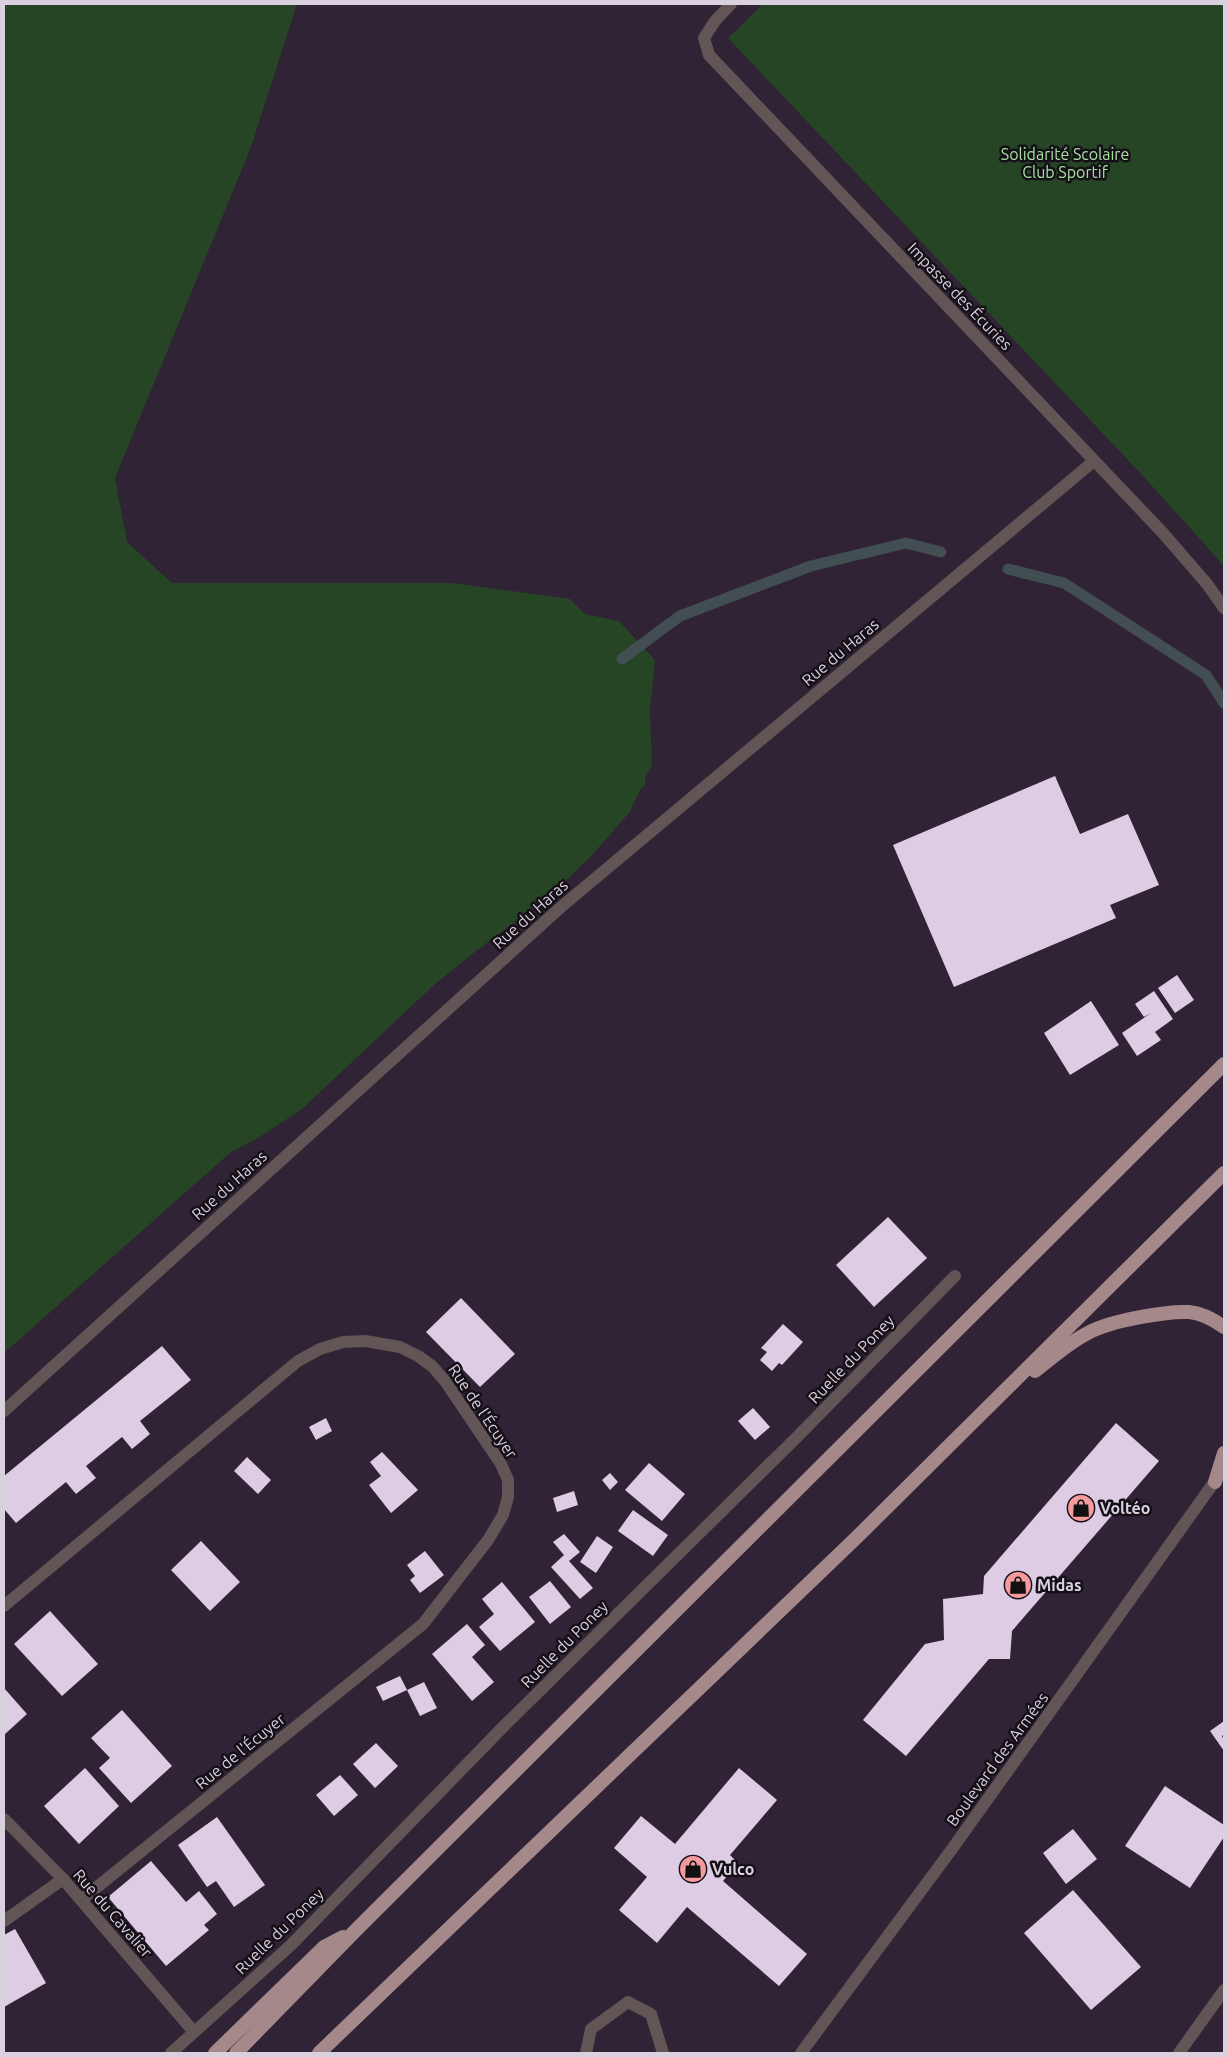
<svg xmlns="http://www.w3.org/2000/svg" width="1228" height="2057" viewBox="0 0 1228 2057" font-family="Ubuntu,sans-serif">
	<rect width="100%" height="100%" fill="#302335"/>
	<g fill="#264524">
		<path d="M4,4H297L251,147L115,478L127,542L172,583H452L570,599L585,614L619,621L655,660L650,710L652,765L645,778V785L640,790L629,813L591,856L553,893L471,955L434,985L302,1109L258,1138L231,1152L4,1353Z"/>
		<path d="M763,4H1224V566L1145,478L728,38Z"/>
	</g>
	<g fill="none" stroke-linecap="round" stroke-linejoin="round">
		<g stroke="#424e52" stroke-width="11">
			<path d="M1008,569L1064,583L1206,675L1224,703"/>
			<path d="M622,659L680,616L811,566L906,543L941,552"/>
		</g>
	</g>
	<g fill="#ddcce4">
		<path d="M1055,776L1080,834L1128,814L1159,885L1110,905L1116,918L954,987L893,845Z"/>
		<path d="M1177,975L1194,1000L1175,1013L1158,988Z"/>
		<path d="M1154,991L1173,1019L1155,1032L1161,1040L1137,1056L1122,1033L1151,1013L1144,1017L1135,1004Z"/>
		<path d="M1091,1001L1119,1045L1070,1075L1044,1033Z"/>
		<path d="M888,1217L927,1258L874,1307L836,1265Z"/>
		<path d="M461,1298L515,1354L480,1387L426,1332Z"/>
		<path d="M783,1324L803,1342L782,1365L779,1363L772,1371L760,1360L767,1352L761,1348Z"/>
		<path d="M162,1346L191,1380L140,1421L150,1434L132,1449L122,1437L86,1466L96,1478L76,1494L66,1482L16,1523L4,1509V1476Z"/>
		<path d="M753,1408L770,1427L755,1440L738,1421Z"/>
		<path d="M326,1418L332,1431L316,1440L309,1427Z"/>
		<path d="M1116,1423L1159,1461L1012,1631L1010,1659H989L906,1756L863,1720L925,1644L944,1640L943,1599L983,1594L984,1576Z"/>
		<path d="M382,1452L418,1490L391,1513L369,1485L381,1476L370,1462Z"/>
		<path d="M247,1457L271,1480L258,1494L234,1471Z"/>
		<path d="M649,1463L685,1494L662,1521L625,1490Z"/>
		<path d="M610,1473L618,1482L610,1490L602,1480Z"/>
		<path d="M574,1491L578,1505L557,1512L553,1498Z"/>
		<path d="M633,1510L668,1535L653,1556L618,1531Z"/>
		<path d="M564,1534L580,1552L569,1561L593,1588L580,1599L551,1567L564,1555L553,1542Z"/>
		<path d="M597,1536L613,1547L596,1573L580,1562Z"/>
		<path d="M201,1541L240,1582L210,1611L171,1570Z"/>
		<path d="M425,1551L444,1575L420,1593L410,1580L415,1576L407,1565Z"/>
		<path d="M550,1581L571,1607L550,1624L529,1597Z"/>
		<path d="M502,1582L535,1622L500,1651L479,1627L494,1614L482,1599Z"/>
		<path d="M50,1611L98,1664L62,1696L14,1644Z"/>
		<path d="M467,1624L485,1645L472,1657L494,1682L472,1701L432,1654Z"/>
		<path d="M400,1676L407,1690L424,1682L437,1708L420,1716L407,1690L383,1701L376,1687Z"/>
		<path d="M4,1688L27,1714L4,1735Z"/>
		<path d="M122,1710L172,1766L131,1803L99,1768L110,1758L91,1738Z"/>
		<path d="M1224,1721V1734L1222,1736L1224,1741V1751L1210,1731Z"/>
		<path d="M376,1743L398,1766L375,1788L353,1764Z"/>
		<path d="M85,1768L119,1806L79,1844L44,1806Z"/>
		<path d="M739,1768L777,1800L730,1855L738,1863L723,1881L807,1954L779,1986L687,1907L657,1943L619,1910L647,1877L614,1848L641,1816L675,1844Z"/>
		<path d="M340,1775L358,1795L334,1816L316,1795Z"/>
		<path d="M1165,1786L1224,1825V1837L1190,1888L1125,1846Z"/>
		<path d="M217,1817L265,1885L234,1907L216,1881L207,1887L178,1845Z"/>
		<path d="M1073,1829L1097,1859L1066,1884L1043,1853Z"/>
		<path d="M151,1861L186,1902L199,1891L217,1914L204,1925L209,1930L166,1966L108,1897Z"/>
		<path d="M1073,1890L1141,1967L1091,2010L1024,1933Z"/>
		<path d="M15,1929L46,1983L4,2007V1935Z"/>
	</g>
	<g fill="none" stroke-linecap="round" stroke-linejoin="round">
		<g stroke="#615555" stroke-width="12">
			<path d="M731,4L715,21L704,38L709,55L1163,533L1207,584L1224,608"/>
			<path d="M586,2053L591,2029L628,2002L651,2014L663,2053"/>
		</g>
		<g stroke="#615555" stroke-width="12">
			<path d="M4,1411L561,907L1094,461"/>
			<path d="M4,1606L298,1361L320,1349L343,1342L365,1341L400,1347L418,1356L432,1366L445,1381L501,1464L508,1480V1497L503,1515L488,1540L423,1624L81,1900"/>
			<path d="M4,1819L63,1879L194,2032"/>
			<path d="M4,1921L63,1879"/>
			<path d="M171,2053L291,1945L503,1727L797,1437L955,1276"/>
			<path d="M801,2053L952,1849L1220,1474"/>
			<path d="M1179,2053L1224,1990"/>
		</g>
		<g stroke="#a4888a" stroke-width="14">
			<path d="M1035,1371C1052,1358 1068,1343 1088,1333C1109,1321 1165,1311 1189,1312C1202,1313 1214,1320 1224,1327"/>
			<path d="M1215,1482L1224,1453"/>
			<path d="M215,2053L324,1947L343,1937"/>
			<path d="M236,2053L355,1931L1224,1064"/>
			<path d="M319,2053L856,1538L1224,1173"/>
		</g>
	</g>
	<defs>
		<g id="shop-disc" transform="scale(1.4375)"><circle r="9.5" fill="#f59b9e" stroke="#150f17"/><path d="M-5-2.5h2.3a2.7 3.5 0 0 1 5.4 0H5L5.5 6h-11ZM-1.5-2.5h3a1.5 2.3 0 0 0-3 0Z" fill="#111"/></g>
	</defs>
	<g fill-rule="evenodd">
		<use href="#shop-disc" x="1081" y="1508"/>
		<use href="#shop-disc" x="1018" y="1585"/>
		<use href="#shop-disc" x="693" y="1869"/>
	</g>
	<g text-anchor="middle" stroke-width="5" stroke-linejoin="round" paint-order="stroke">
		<g font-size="16" fill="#a6e0a1" stroke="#150f17">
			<text x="1065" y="160">Solidarité Scolaire<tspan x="1065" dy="18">Club Sportif</tspan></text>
		</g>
		<g font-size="16" fill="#d9d1dd" stroke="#150f17">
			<text transform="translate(960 296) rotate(46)" y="6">Impasse des Écuries</text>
			<text transform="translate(840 652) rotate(-40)" y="6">Rue du Haras</text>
			<text transform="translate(530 914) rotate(-42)" y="6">Rue du Haras</text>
			<text transform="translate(229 1185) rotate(-42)" y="6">Rue du Haras</text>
			<text transform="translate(851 1359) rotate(-46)" y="6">Ruelle du Poney</text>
			<text transform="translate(483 1411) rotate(56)" y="6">Rue de l'Écuyer</text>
			<text transform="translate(564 1644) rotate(-45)" y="6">Ruelle du Poney</text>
			<text transform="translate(240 1751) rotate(-39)" y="6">Rue de l'Écuyer</text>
			<text transform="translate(997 1759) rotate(-54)" y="6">Boulevard des Armées</text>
			<text transform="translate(113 1913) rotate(49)" y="6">Rue du Cavalier</text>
			<text transform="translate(279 1931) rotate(-44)" y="6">Ruelle du Poney</text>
		</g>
		<g font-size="16" font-weight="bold" fill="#d9d1dd" stroke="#150f17" text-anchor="start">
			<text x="1100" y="1514">Voltéo</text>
			<text x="1037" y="1591">Midas</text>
			<text x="712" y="1875">Vulco</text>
		</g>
	</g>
	<rect width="1228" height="2057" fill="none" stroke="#d9d1dd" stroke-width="10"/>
</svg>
